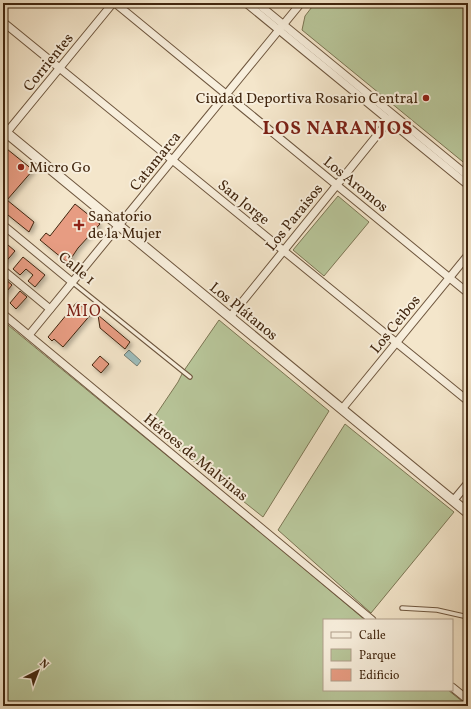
<svg xmlns="http://www.w3.org/2000/svg" width="471" height="709" viewBox="0 0 471 709" font-family="Vollkorn,serif">
	<defs>
		<filter id="shadow"><feDropShadow dx="2.5" dy="2.5" stdDeviation="2" flood-color="#0004"/></filter>
	</defs>
	<rect width="100%" height="100%" fill="#f4e6cb"/>
	<filter id="stains"><feTurbulence type="fractalNoise" baseFrequency=".005" numOctaves="4"/><feColorMatrix values="0 0 0 0 .2 0 0 0 0 .09 0 0 0 0 .02 0 0 0 .5 -.17"/></filter>
	<radialGradient id="worn" r=".72"><stop offset=".6" stop-color="#630" stop-opacity="0"/><stop offset="1" stop-color="#630" stop-opacity=".3"/></radialGradient>
	<g fill="#b8c69a" stroke="#7c7654">
		<path d="M315,3H468V166L302,30L305,16Z"/>
		<path d="M338,196L369,222L324,276L293,250Z"/>
		<path d="M219,320L329,411L263,517L159,434L149,425L178,382L183,372Z"/>
		<path d="M3,321L282,550L365,620H324V690H448L468,706H3Z"/>
		<path d="M345,424L454,512L371,613L278,530Z"/>
	</g>
	<path fill="#9dbebd" stroke="#788177" d="M129,350L141,361L137,366L124,355Z"/>
	<g fill="#e79c82" stroke="#41260f" filter="url(#shadow)">
		<path d="M7,149L33,170L7,200L34,222L29,232L3,211V156Z"/>
		<path d="M75,204L100,224L78,248L68,263L40,240L46,233L50,236Z"/>
		<path d="M8,245L15,251L3,265V251Z"/>
		<path d="M23,257L45,275L35,287L28,281L33,275L26,269L20,275L13,269Z"/>
		<path d="M5,279L12,285L3,296V282Z"/>
		<path d="M20,291L27,297L16,309L10,303Z"/>
		<path d="M77,302L85,309L86,307L92,313L63,347L54,339L52,341L48,337Z"/>
		<path d="M98,315L130,342L125,349L100,328Z"/>
		<path d="M100,356L109,364L101,373L92,365Z"/>
	</g>
	<g fill="none" stroke-linecap="round" stroke-linejoin="round">
		<g stroke="#6e563e" stroke-width="5.5">
			<g id="service">
				<path d="M72,282L190,377"/>
				<path d="M402,608L437,610L468,617"/>
			</g>
		</g>
		<g stroke="#6e563e" stroke-width="9">
			<g id="minor">
				<path d="M115,3L468,293"/>
				<path d="M246,3L468,185"/>
				<path d="M257,3L468,176"/>
				<path d="M3,22L468,401"/>
				<path d="M3,137L113,3"/>
				<path d="M3,225L72,282"/>
				<path d="M3,270L50,309"/>
				<path d="M3,314L372,620"/>
				<path d="M230,317L391,118"/>
				<path d="M29,335L301,3"/>
				<path d="M342,409L468,255"/>
				<path d="M453,501L468,483"/>
				<path d="M452,687L468,700"/>
			</g>
		</g>
		<g stroke="#6e563e" stroke-width="11">
			<path id="tertiary" d="M3,130L468,513"/>
		</g>
		<use href="#service" stroke="#f8efdd" stroke-width="3.5"/>
		<use href="#minor" stroke="#f8efdd" stroke-width="7"/>
		<use href="#tertiary" stroke="#f8efdd" stroke-width="9"/>
	</g>
	<g fill="#8f2418" stroke="#f8efdd" stroke-width="1.5">
		<circle cx="426" cy="98" r="4"/>
		<circle cx="21" cy="167" r="4"/>
		<path d="M77 219h4v4h4v4h-4v4h-4v-4h-4v-4h4z"/>
	</g>
	<g text-anchor="middle" stroke-width="4" stroke-linejoin="round" paint-order="stroke">
		<g font-size="15" fill="#41260f" stroke="#f8efdd">
			<text transform="translate(48 62) rotate(-51)" y="5">Corrientes</text>
			<text transform="translate(155 161) rotate(-51)" y="5">Catamarca</text>
			<text transform="translate(356 184) rotate(39)" y="5">Los Aromos</text>
			<text transform="translate(244 202) rotate(39)" y="5">San Jorge</text>
			<text transform="translate(294 217) rotate(-51)" y="5">Los Paraisos</text>
			<text transform="translate(77 268) rotate(39)" y="5">Calle 1</text>
			<text transform="translate(244 311) rotate(39)" y="5">Los Plátanos</text>
			<text transform="translate(395 324) rotate(-51)" y="5">Los Ceibos</text>
			<text transform="translate(196 457) rotate(39)" y="5">Héroes de Malvinas</text>
		</g>
		<g font-size="15" fill="#41260f" stroke="#f8efdd" text-anchor="start">
			<text x="418" y="103" text-anchor="end">Ciudad Deportiva Rosario Central</text>
			<text x="29" y="172">Micro Go</text>
			<text x="88" y="221">Sanatorio<tspan x="88" dy="17">de la Mujer</tspan></text>
		</g>
		<g font-size="16" letter-spacing="1" fill="#7a1f14" stroke="#f8efdd">
			<text x="84" y="316">MIO</text>
		</g>
		<g font-size="19" font-weight="bold" letter-spacing="1" fill="#7a1f14" stroke="#f8efdd">
			<text x="338" y="134">LOS NARANJOS</text>
		</g>
	</g>
	<rect width="471" height="709" fill="none" stroke="#f4e6cb" stroke-width="16"/>
	<rect x="4" y="4" width="463" height="701" fill="none" stroke="#41260f" stroke-width="2"/>
	<rect x="8" y="8" width="455" height="693" fill="none" stroke="#41260f"/>
	<rect x="323" y="619" width="130" height="72" fill="#f8efdd" stroke="#af9f8b"/>
	<rect x="331" y="632" width="20" height="6" fill="#f8efdd" stroke="#af9f8b"/>
	<text x="359" y="639" font-size="12" fill="#41260f">Calle</text>
	<rect x="331" y="649" width="20" height="12" fill="#b8c69a" stroke="#af9f8b"/>
	<text x="359" y="659" font-size="12" fill="#41260f">Parque</text>
	<rect x="331" y="669" width="20" height="12" fill="#e79c82" stroke="#af9f8b"/>
	<text x="359" y="679" font-size="12" fill="#41260f">Edificio</text>
	<g transform="translate(38 671) rotate(42)" stroke="#f8efdd" stroke-width="3" paint-order="stroke">
	<path d="M0-3L7 15L0 10L-7 15Z" fill="#41260f"/>
	<text y="-6" font-size="11" font-weight="bold" text-anchor="middle" fill="#41260f">N</text>
	</g>
	<rect width="100%" height="100%" filter="url(#stains)"/>
	<rect width="100%" height="100%" fill="url(#worn)"/>
</svg>
